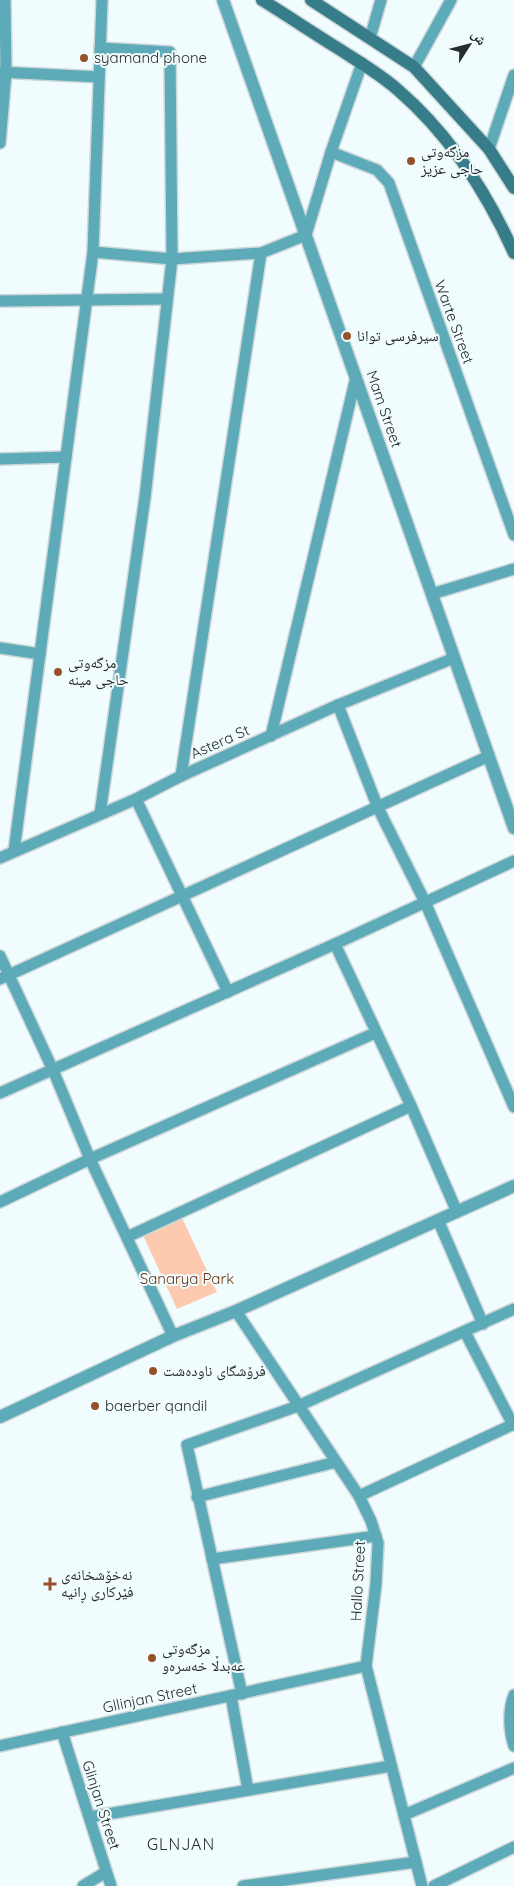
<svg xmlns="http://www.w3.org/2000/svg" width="514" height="1886" viewBox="0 0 514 1886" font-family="Quicksand,'Noto Naskh Arabic',sans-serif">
	<rect width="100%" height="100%" fill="#f1fcfe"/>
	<path fill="#fecaaf" d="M182,1218L217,1292L177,1309L143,1235Z"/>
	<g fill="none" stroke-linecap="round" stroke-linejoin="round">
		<g stroke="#cdd7d8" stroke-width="14">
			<g id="minor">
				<path d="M370,38L381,0"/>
				<path d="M414,67L451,0"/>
				<path d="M0,72L99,77"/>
				<path d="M0,143L6,73L5,0"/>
				<path d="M489,149L514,75"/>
				<path d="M331,152L377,170L389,183L514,535"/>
				<path d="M93,252L172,259L261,253L306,235L331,152L362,63"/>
				<path d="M0,301L167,299"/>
				<path d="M0,459L66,457"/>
				<path d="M432,594L514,569"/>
				<path d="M0,648L40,654"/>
				<path d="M338,705L378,808L425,902L514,1107"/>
				<path d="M271,736L356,377"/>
				<path d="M181,776L261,253"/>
				<path d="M136,799L228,992"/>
				<path d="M100,814L145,497L172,259L170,52L100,48"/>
				<path d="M14,851L93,252L102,0"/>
				<path d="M0,858L136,799L181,776L338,705L454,658"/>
				<path d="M335,944L411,1106L457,1212"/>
				<path d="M0,956L53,1070L90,1159L173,1336"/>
				<path d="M0,979L489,756"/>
				<path d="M0,1093L335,944L514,861"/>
				<path d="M0,1202L90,1159L375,1033"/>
				<path d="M438,1220L483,1324"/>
				<path d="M127,1237L411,1106"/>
				<path d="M236,1311L359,1496L371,1521L378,1543L376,1584L366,1666L422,1886"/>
				<path d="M465,1332L513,1425"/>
				<path d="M359,1496L514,1424"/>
				<path d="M197,1497L336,1462"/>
				<path d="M212,1559L376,1536"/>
				<path d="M242,1694L187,1445L298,1406L514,1309"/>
				<path d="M514,1695C508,1710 509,1731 514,1746"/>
				<path d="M231,1696L248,1790"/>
				<path d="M62,1732L111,1886"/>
				<path d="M0,1746L366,1666"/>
				<path d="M404,1815L514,1768"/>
				<path d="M90,1817L391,1766"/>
				<path d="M83,1886L106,1872"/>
				<path d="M243,1886L416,1862"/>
				<path d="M434,1886L514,1847"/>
			</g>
		</g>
		<g stroke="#cdd7d8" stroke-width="15">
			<g id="tertiary">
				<path d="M223,0L514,828"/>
				<path d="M0,1417L173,1336L236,1311L514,1186"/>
			</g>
		</g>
		<g stroke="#cdd7d8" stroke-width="15">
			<g id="secondary">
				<path d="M262,0C288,16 313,33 339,49C359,62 380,74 398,90C449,134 487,193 514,253"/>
				<path d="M311,0L414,67L489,149L514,188"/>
			</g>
		</g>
		<use href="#minor" stroke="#5dabb9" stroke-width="11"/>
		<use href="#tertiary" stroke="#5dabb9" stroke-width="12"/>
		<use href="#secondary" stroke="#367d89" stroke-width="12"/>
	</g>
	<g fill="#975128" stroke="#f1fcfe" stroke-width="2">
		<circle cx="84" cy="58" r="5"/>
		<circle cx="411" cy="161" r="5"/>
		<circle cx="347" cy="336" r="5"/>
		<circle cx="58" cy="672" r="5"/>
		<circle cx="153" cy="1371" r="5"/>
		<circle cx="95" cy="1406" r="5"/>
		<path d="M47.5 1576.5h5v5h5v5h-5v5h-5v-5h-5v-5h5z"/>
		<circle cx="152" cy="1658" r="5"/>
	</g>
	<g text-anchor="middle" stroke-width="4" stroke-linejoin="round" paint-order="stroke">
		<g font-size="15" fill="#272c2d" stroke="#f1fcfe" text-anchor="start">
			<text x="94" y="63">syamand phone</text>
			<text x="421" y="157">مزگەوتی<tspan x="421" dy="17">حاجی عزیز</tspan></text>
			<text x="357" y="341">سيرفرسى توانا</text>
			<text x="68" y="668">مزگەوتی<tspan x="68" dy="17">حاجی مینە</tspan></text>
			<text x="163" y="1376">فرۆشگای ناوده‌شت</text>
			<text x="105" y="1411">baerber qandil</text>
			<text x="61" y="1580">نەخۆشخانەی<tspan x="61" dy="17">فێرکاری ڕانیە</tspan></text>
			<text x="162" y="1654">مزگەوتی<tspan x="162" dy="17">عەبدڵا خەسرەو</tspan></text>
		</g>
		<g font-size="15" fill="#272c2d" stroke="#f1fcfe">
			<text transform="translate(454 322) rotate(70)" y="5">Warte Street</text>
			<text transform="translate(384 409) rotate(71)" y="5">Mam Street</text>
			<text transform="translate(220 742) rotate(-24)" y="5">Astera St</text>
			<text transform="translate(358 1581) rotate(-87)" y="5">Hallo Street</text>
			<text transform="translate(150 1698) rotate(-12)" y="5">Gllinjan Street</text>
			<text transform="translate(101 1805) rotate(72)" y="5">Glinjan Street</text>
		</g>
		<g font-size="15" fill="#693312" stroke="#f1fcfe">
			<text x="187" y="1284">Sanarya Park</text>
		</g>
		<g font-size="16" letter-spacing="1" fill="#272c2d" stroke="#f1fcfe">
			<text x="181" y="1850">GLNJAN</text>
		</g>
	</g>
	<g transform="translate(469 45) rotate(54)" stroke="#f1fcfe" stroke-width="4" paint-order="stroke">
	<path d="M0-4L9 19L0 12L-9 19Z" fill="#272c2d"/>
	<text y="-8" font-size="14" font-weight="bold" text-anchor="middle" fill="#272c2d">ش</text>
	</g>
</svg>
